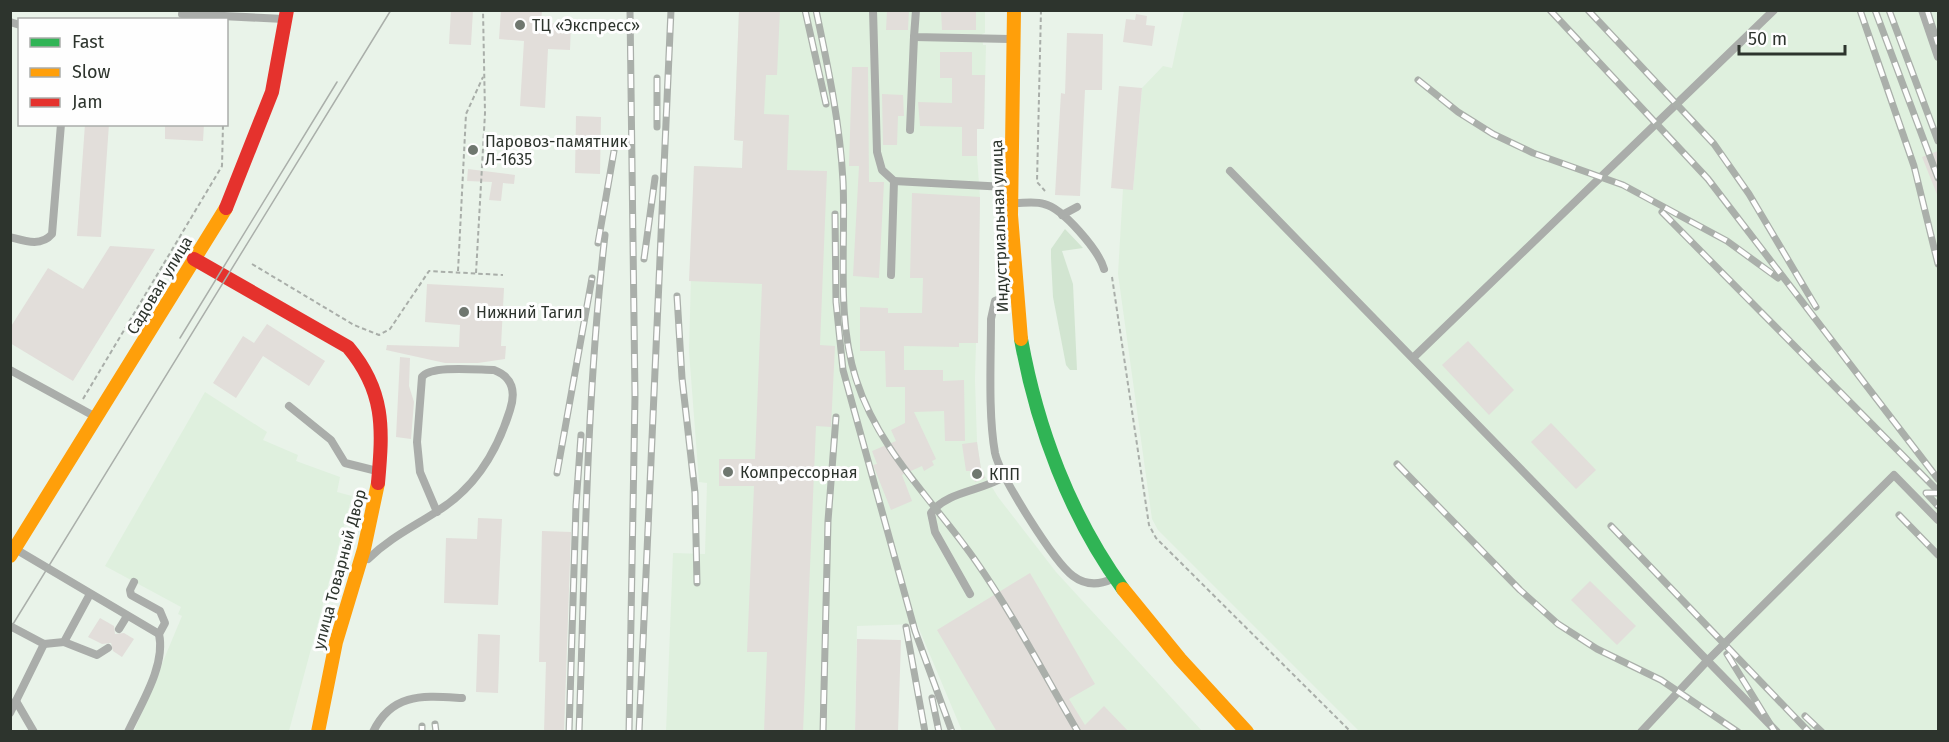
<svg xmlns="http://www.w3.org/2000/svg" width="1949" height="742" viewBox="0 0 1949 742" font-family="'Fira Sans',sans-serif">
	<rect width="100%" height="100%" fill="#e9f3e9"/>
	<g fill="#dff0de">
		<path d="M739,11H985V33L982,34L983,45H986L984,129H977V156L980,197L975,380L977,442L981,469L998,497L1056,572L1202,731H962L917,624L857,626L855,731L666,732L673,553L705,554L707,483L699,482L689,351L694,166L742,168L743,141L734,140Z"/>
		<path d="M1184,11H1938V731H1359L1158,530L1152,519L1118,274L1123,189H1133L1142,88L1163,66L1172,68Z"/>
		<path d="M205,392L267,432L263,440L298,455L296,461L340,477L337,492L352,496L289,731H134L182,616L178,614L181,607L105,566Z"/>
	</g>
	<path fill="#d2e5d1" d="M1065,229L1083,248L1062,251L1073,284L1077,370H1070L1066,365L1053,297L1051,258V249Z"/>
	<g fill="#e2deda">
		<path d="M451,10H473L471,45L449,44Z"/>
		<path d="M501,10H542L541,23L571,24L570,50L548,49L545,108L520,106L524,41L499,39Z"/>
		<path d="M739,10H780L777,75H766L764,114L789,115L787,170L827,171L820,345L835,346L831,427L816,426L803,732H764L767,652H747L754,486H719V459H755L762,284L689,281L694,166L742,168L743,141L734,140Z"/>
		<path d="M887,10H909L908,30H886Z"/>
		<path d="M941,10H976V30H942Z"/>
		<path d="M1136,14L1147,16L1146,25L1155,26L1152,46L1123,42L1126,19L1135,20Z"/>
		<path d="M1067,33L1103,34L1102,90H1085L1080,196L1055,195L1061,93L1065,94Z"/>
		<path d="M940,52H972V75H985L984,129H977V156H962V127L920,126L918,102L952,103V78H940Z"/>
		<path d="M852,67H868L869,182H884L879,278L853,276L859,166H849Z"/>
		<path d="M1119,86L1142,88L1133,190L1111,188Z"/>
		<path d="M882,94L903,95L904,116H898L897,145H883Z"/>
		<path d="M576,116L601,117L600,174L575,173Z"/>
		<path d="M85,124H109L101,237L77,236Z"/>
		<path d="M165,124H204L203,141L165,139Z"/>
		<path d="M1938,151V197L1922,157Z"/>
		<path d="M468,169L515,175L514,184L503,183L501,201L489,200L492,182L467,181Z"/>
		<path d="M912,193L980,197L978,343H959V347L904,346V370H943V381L964,380L965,441H945L944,411L914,412L936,459L932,461L934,465L924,471L922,466L902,475L912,501L891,510L873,465L877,464L872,451L896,441L891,430L905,423V387H886L885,351H860V307L888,308V313H922L923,278H910Z"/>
		<path d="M110,246L155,249L73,381L10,343V328L48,268L83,289Z"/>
		<path d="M427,284L504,288L501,346H506L505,359L478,363H445L386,350L387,345L459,347L460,325L425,322Z"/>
		<path d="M267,324L325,361L309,386L263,356L236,398L213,383L243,336L254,343Z"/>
		<path d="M1468,341L1514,390L1489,415L1442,365Z"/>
		<path d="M400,357L410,358L409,386L414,402L411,439L396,437Z"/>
		<path d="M1551,423L1596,470L1576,489L1531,442Z"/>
		<path d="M977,442L981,469L985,478L975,482L970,471H966L962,444Z"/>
		<path d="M478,518L502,519L498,605L444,603L446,538L477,539Z"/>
		<path d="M542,531L571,532L564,732H544L546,662H539Z"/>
		<path d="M1030,573L1095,684L1069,699L1085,725L1104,706L1129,732H997L937,630Z"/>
		<path d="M1590,581L1636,626L1617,645L1571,600Z"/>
		<path d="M100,618L114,626L115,634L124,633L134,639L122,657L113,651L111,643L102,644L88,637Z"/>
		<path d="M478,634L500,635L498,693L476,692Z"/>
		<path d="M857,639L901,640L898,732H855Z"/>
	</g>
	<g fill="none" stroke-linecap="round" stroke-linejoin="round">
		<g stroke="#a9aea9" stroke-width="2" stroke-dasharray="4.5 3" stroke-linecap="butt">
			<path d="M1041,10L1037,182L1045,191"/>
			<path d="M252,264L354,325L379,335L390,329L429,271L503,275"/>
			<path d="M458,271L466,114L483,77"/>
			<path d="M476,273L485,113L483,10"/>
			<path d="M1112,277L1149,525L1156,538L1351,732"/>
			<path d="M83,399L222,166L223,124"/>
		</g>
		<g stroke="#aaadaa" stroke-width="8">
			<path d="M873,10L877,152L882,170L894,181"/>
			<path d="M916,10L914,37L1010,39"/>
			<path d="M1922,10L1938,57"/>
			<path d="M182,14L284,19"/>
			<path d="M10,22L20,25"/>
			<path d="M910,130L914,37"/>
			<path d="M1230,171L1777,732"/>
			<path d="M1015,203C1024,203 1036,201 1044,204C1063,208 1099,251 1104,269"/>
			<path d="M1062,215L1077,207"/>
			<path d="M10,237C25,241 41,247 52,234L61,124"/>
			<path d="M891,275L894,181L1006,187"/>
			<path d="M1012,294L995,301L991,319C991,359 988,414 995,453C1000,476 1054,562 1073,576C1085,585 1099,585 1112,579"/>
			<path d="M1414,357L1774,10"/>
			<path d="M10,370L94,416"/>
			<path d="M289,406L331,440L345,463L377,471"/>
			<path d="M17,550L159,634"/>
			<path d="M368,559C390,538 411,528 436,512C475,489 497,452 510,410C516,392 513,377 494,370C478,370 431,365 422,377L417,442L420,472L437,512"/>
			<path d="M970,594L935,532L931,513C947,491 982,491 1004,477"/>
			<path d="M10,626L44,644L64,642L90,594"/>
			<path d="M119,629L127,616"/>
			<path d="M64,642L97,655L108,648"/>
			<path d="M16,701L34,732"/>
			<path d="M10,713L44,644"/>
			<path d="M128,732C141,704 166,665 159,634L165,623L160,611L131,595L130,590L134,582"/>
			<path d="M373,732C392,692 424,696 462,698"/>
			<path d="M1641,732L1707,661L1894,475L1938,520"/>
		</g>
		<path stroke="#30b455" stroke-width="14" d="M1021,339C1037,428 1070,516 1123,589"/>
		<g stroke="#ff9f0a" stroke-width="14">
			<path d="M1014,10L1011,215L1021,339"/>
			<path d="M10,556L226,208"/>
			<path d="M1123,589L1180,659L1247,732"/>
			<path d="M318,732L336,642L364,549L378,483"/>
		</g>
		<g stroke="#e5322d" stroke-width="14">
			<path d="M226,208L272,92L287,10"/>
			<path d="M194,259L348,347C385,391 383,428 378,483"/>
		</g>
		<g stroke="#aaafaa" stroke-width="1.5">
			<path d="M180,338L337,82"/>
			<path d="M10,629L391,10"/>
		</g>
		<g stroke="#aaafaa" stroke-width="7">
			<g id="rail">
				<path d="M805,10L826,104"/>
				<path d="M816,10C828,67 840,123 843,181C846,245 836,317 856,379C879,451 933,500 975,560C1013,614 1044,674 1078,732"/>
				<path d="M1550,10L1708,179L1938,479"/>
				<path d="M1588,10L1714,144L1749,194L1816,307"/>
				<path d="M1860,10L1914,166L1938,264"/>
				<path d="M1875,10L1938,178"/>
				<path d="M1889,10L1938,141"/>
				<path d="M1927,10L1938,44"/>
				<path d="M657,78V127"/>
				<path d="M1418,80L1458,112L1493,134L1533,153L1623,185L1727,241L1778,278"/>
				<path d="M1662,212L1938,491"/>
				<path d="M835,214L836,302L843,370L915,631L952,732"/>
				<path d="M598,243L614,151"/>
				<path d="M644,259L655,178"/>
				<path d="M677,296L682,378L695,493L697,583"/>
				<path d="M1397,464L1520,590L1558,624L1597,649L1661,680L1738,732"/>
				<path d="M557,473L592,278"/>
				<path d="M1938,493H1926L1938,506"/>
				<path d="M1899,515L1938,555"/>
				<path d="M1611,526L1809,732"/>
				<path d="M906,627L925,732"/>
				<path d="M1727,654L1775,732"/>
				<path d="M932,698L939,732"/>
				<path d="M1805,716L1822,732"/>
				<path d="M435,724L436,732"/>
				<path d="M422,726V732"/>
				<path d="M569,732L576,505L581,435"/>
				<path d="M579,732C585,566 586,400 605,235"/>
				<path d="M629,732L635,396L630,10"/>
				<path d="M639,732L671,10"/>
				<path d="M823,732L828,521L836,417"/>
			</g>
		</g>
		<use href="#rail" stroke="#fefefe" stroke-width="4.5" stroke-dasharray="14" stroke-linecap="butt"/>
	</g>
	<g fill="#6f776f" stroke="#fefefe" stroke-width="2">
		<circle cx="520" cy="25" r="6"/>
		<circle cx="473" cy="150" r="6"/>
		<circle cx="464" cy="312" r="6"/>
		<circle cx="728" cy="472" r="6"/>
		<circle cx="977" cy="474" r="6"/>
	</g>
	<g text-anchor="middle" stroke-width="6" stroke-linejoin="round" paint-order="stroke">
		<g font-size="16" fill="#2d342d" stroke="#fefefe" text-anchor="start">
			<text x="532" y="31">ТЦ «Экспресс»</text>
			<text x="485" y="147">Паровоз-памятник<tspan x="485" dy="18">Л-1635</tspan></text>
			<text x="476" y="318">Нижний Тагил</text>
			<text x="740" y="478">Компрессорная</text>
			<text x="989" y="480">КПП</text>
		</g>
		<g font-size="16" fill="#2d342d" stroke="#fefefe">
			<text transform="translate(999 226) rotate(-92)" y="6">Индустриальная улица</text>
			<text transform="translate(159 285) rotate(-59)" y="6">Садовая улица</text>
			<text transform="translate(339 569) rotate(-75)" y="6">улица Товарный Двор</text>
		</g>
	</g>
	<rect width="1949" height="742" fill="none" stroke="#2d342d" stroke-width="24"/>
	<rect x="18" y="18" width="210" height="108" fill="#fefefe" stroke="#aaadaa" stroke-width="1.5"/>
	<rect x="30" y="38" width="30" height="9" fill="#30b455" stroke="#aaadaa" stroke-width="1.5"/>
	<text x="72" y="48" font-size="18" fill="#2d342d">Fast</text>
	<rect x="30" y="68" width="30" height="9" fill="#ff9f0a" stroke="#aaadaa" stroke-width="1.5"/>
	<text x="72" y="78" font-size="18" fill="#2d342d">Slow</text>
	<rect x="30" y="98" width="30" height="9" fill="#e5322d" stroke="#aaadaa" stroke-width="1.5"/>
	<text x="72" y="108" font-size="18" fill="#2d342d">Jam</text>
	<path d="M1739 45v9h106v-9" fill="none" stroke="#2d342d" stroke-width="3"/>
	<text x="1748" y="45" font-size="18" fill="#2d342d" stroke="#fefefe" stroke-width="4.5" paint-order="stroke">50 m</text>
</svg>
